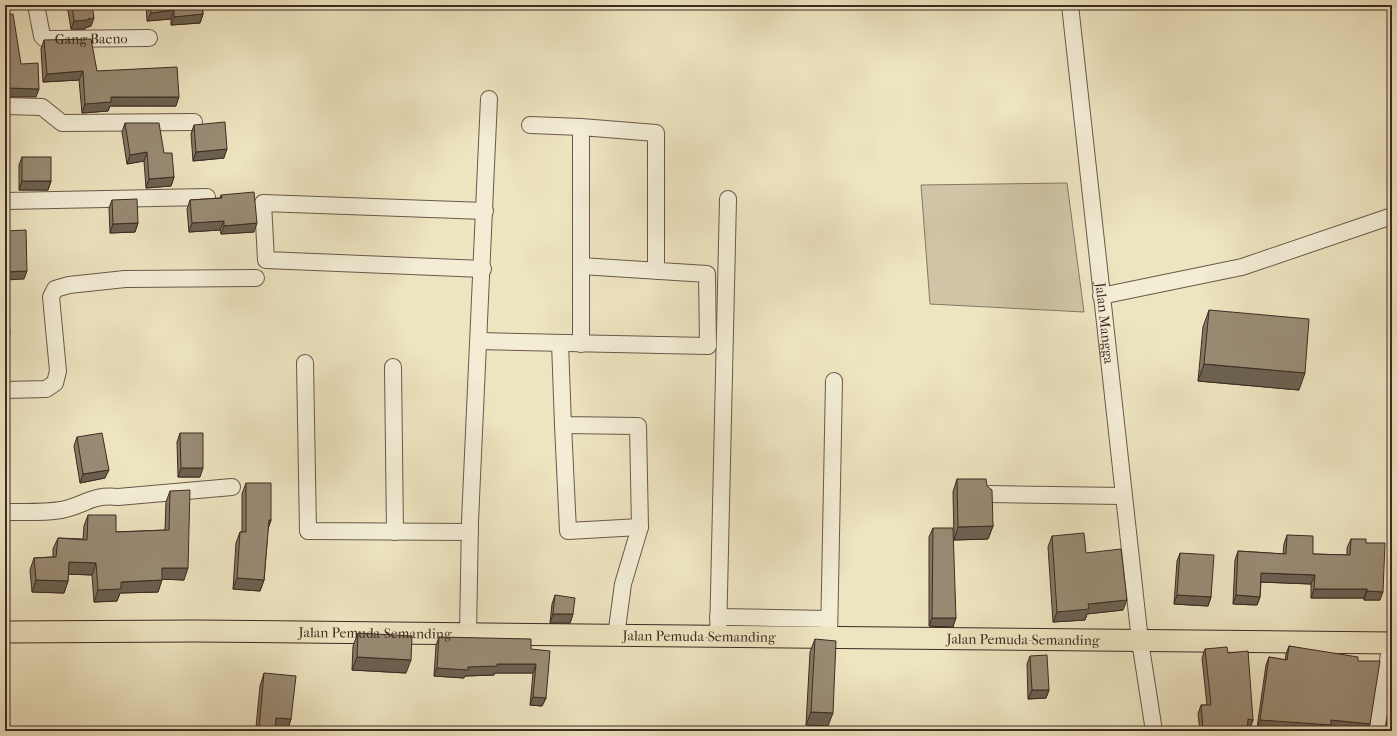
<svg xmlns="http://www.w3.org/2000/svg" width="1397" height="736" viewBox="0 0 1397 736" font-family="'IM FELL French Canon',serif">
	<rect width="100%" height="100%" fill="#ede4c0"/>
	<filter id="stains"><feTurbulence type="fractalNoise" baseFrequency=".005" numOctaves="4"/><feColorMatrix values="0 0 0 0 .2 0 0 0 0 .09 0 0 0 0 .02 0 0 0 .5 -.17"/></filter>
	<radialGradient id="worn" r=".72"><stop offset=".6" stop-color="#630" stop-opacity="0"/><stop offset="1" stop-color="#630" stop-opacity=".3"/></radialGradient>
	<path fill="#cfc4a5" stroke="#867764" d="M1067,183L1084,312L930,304L921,185Z"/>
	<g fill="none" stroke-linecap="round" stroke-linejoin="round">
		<g stroke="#6a584a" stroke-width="18">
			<g id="minor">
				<path id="s1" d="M36,5L42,36L45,39L149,38"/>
				<path id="s2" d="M1070,5L1140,641L1154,731"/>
				<path d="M5,106L42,107L62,123L194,122"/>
				<path d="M530,125L581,127"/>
				<path d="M5,201L207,197"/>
				<path d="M483,269L266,260L263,203L485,211"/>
				<path d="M1101,296L1242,267L1392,216"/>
				<path d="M479,341L708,346L707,274L581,266V127L656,133V271"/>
				<path d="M560,343L563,425L638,426L640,527L623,584L616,636"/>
				<path d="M581,344V266"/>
				<path d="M305,363L308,531L470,532"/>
				<path d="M393,367L395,532"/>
				<path d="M5,390L46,389L55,383L58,371L51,297L55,289L69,285L125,279L256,278"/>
				<path d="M563,425L568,531L640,527"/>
				<path d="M990,494L1123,496"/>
				<path d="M5,512C23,512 43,513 61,510C84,506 91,494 118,497L232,487"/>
				<path d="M718,617L829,619"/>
				<path d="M468,634L470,521L489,99"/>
				<path d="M718,637L728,199"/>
				<path d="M829,638L834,381"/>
				<path d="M1376,731L1391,643"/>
			</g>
		</g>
		<g stroke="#3e2a22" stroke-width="23">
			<g id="major">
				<path id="s3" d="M5,632L194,631L1392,643"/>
			</g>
		</g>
		<use href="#minor" stroke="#f3edd6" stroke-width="16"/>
		<use href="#major" stroke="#ede4c0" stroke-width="21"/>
	</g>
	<g fill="#847864" stroke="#3e2a22">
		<path d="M67,5H92L91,26L85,28V29H71Z"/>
		<path d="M146,5H202L203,14L200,23L171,25V19L147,21Z"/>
		<path d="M44,40L97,71L176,106H110L108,111L82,113L79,80L43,82L41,49Z"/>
		<path d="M125,123L164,153L174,177L171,186L146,188L144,161L127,164L122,132Z"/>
		<path d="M194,125L224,158L193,161L191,134Z"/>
		<path d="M22,157L51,181L48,190H19V165Z"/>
		<path d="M221,195L254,232L221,234L220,230L189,232L187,209L190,200L220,198Z"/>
		<path d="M112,200L138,223L135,232L110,233L109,208Z"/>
		<path d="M1209,310L1299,390L1198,381L1203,327Z"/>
		<path d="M180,433L200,477H178L177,442Z"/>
		<path d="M77,437L105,478L80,483L74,446Z"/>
		<path d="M957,479L987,486L993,526L988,539L954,540L953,492Z"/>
		<path d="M246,483L271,520L268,529L264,580L260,591L233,589L236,543L240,532H242V494Z"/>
		<path d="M170,491L184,580L162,579L158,592L120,593L117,601L94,602L92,575L68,574V581L64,593L32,592L30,570L34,558L53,557V549L58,538L83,539L84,526L88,515L116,532L165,530L166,502Z"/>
		<path d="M933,528L953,627L929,626V537Z"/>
		<path d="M1287,535L1313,554L1347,555V548L1351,539L1366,543L1380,600H1364V598H1311V584L1261,582L1260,597L1257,605L1233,604L1235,560L1238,551L1283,554L1284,544Z"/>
		<path d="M1052,536L1086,553L1123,610L1087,614L1085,620L1053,622L1048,547Z"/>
		<path d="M1180,553L1211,597L1208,606L1174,604L1177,561Z"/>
		<path d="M555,595L573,614L570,623H550L552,604Z"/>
		<path d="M358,633L406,673L352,670L353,646Z"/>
		<path d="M439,637L531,649L546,698L542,706L530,705L533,673H495L494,675L465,676L464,678L434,676L436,645Z"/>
		<path d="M815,639L828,726L806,725L810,652Z"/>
		<path d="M1289,646L1358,661L1370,724L1367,731H1359L1330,728L1329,731H1297L1257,728L1266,665L1269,657L1285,660L1286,654Z"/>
		<path d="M1205,649L1228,653L1253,720L1250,728H1247V731H1200L1198,714L1201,705H1207L1202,658Z"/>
		<path d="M1030,656L1049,690L1046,698L1028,699L1027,664Z"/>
		<path d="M264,673L291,719L287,731H254L256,727L260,686Z"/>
		<path d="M1392,691V731H1385Z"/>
	</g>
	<g fill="#6b6151" stroke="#3e2a22">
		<path d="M174,10L171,19L147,21L151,13Z"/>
		<path d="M203,14L200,23L171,25L174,17Z"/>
		<path d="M94,18L91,26L85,28V29H71L74,21Z"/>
		<path d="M83,71L79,80L43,82L47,74Z"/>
		<path d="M8,88L39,89L36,97H5V89Z"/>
		<path d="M111,97H179L176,106H110L108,111L82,113L85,104Z"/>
		<path d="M7,137L5,144V138Z"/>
		<path d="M227,149L224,158L193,161L196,152Z"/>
		<path d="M147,152L144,161L127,164L130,155Z"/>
		<path d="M174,177L171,186L146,188L149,179Z"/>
		<path d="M22,181H51L48,190H19Z"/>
		<path d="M224,221L220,230L189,232L192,223Z"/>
		<path d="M138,223L135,232L110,233L113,224Z"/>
		<path d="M257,223L254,232L221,234L224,226Z"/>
		<path d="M27,271L24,279L5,280V274L6,272Z"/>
		<path d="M10,334L7,343H5V335Z"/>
		<path d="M1204,364L1305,373L1299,390L1198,381Z"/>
		<path d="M181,468H203L200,477H178Z"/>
		<path d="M109,470L105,478L80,483L83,474Z"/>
		<path d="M269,520H271L267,531Z"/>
		<path d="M993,526L988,539L954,540L958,527Z"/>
		<path d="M69,562L96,563L92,575L65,574Z"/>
		<path d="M162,568H188L184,580L158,579Z"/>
		<path d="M1261,573L1315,575L1311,584L1258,582Z"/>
		<path d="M237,578L264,580L260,591L233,589Z"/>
		<path d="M36,580L68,581L64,593L32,592Z"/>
		<path d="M162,580L158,592L120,593L117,601L94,602L98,590L121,582Z"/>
		<path d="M1314,589H1367L1364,598H1311Z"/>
		<path d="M1367,591L1383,592L1380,600H1364Z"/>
		<path d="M1177,595L1211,597L1208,606L1174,604Z"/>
		<path d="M1236,595L1260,597L1257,605L1233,604Z"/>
		<path d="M1127,600L1123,610L1087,614L1085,620L1053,622L1057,612L1088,604Z"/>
		<path d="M553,614H573L570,623H550Z"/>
		<path d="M932,618H956L953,627L929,626Z"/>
		<path d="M357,657L411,660L406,673L352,670Z"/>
		<path d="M497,664H536L533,673H495L494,675L465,676L464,678L434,676L437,668L468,667Z"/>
		<path d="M1032,690H1049L1046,698L1028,699Z"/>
		<path d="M533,697L546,698L542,706L530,705Z"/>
		<path d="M811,712L833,713L828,726L806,725Z"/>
		<path d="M276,718L291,719L287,731H275Z"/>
		<path d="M1248,719L1253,720L1250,728H1245Z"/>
		<path d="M1260,720H1331L1370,724L1367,731H1359L1330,728L1329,731H1297L1257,728Z"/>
		<path d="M1219,728L1218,731H1202L1203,729Z"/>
		<path d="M1387,728L1392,729V731H1386Z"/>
	</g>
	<g fill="#998b74" stroke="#3e2a22">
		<path d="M72,5H92L94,18L88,19V20L74,21Z"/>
		<path d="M150,5H202L203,14L174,17V10L151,13Z"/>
		<path d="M13,14L21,64L38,63L39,89L8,88L5,89V15Z"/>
		<path d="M91,39L97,71L177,67L179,97H111V102L85,104L83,71L47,74L44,40Z"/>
		<path d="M5,122L7,137L5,138Z"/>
		<path d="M225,122L227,149L196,152L194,125Z"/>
		<path d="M125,123H159L164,153H172L174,177L149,179L147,152L130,155Z"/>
		<rect x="22" y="157" width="29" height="24"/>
		<path d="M254,192L257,223L224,226V221L192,223L190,200L222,198L221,195Z"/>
		<path d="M137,199L138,223L113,224L112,200Z"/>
		<path d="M26,230L27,271L6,272L5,231Z"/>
		<path d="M5,299H7L10,334L5,335Z"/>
		<path d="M1209,310L1309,319L1305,373L1204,364Z"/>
		<path d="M102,433L109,470L83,474L77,437Z"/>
		<path d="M180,433H203V468H181Z"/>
		<path d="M957,479H986L987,486L992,490L993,526L958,527Z"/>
		<path d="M246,483H271V520H269L264,580L237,578L240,532H246Z"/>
		<path d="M190,490L188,568H162V580L121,582V589L98,590L96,563L69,562L68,581L36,580L34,558L56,557L58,538L87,540L88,515H116V532L169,530L170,491Z"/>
		<path d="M933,528H953L956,618H932Z"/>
		<path d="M1084,533L1086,553L1121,549L1127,600L1088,604L1089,609L1057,612L1052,536Z"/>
		<path d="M1287,535L1313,536V554L1350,555L1351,539H1366V543H1385L1383,592L1367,591V589H1314L1315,575L1261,573L1260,597L1236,595L1238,551L1286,554Z"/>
		<path d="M1180,553L1214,555L1211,597L1177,595Z"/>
		<path d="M555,595L575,598L573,614H553Z"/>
		<path d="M358,633L412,636L411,660L357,657Z"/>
		<path d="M439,637L531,639V649L550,651L546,698L533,697L536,664H497V666L468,667V670L437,668Z"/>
		<path d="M815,639L836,641L833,713L811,712Z"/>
		<path d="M1289,646L1358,657V661H1380L1370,724L1331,720V725L1260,720L1269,657L1287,660Z"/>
		<path d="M1227,647L1228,653L1248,651L1253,720L1248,719L1247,731H1219V728L1203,729L1201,705H1211L1205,649Z"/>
		<path d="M1047,655L1049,690H1032L1030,656Z"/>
		<path d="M264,673L296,676L291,719L276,718L275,731H255L256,727H259Z"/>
		<path d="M1392,699V729L1387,728Z"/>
	</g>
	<g text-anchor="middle" stroke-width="3" stroke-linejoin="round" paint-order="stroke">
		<g font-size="14" fill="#3e2a22" stroke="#f3edd6">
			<text dy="5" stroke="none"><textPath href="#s1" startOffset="82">Gang Baeno</textPath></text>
			<text dy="5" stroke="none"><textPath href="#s2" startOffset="320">Jalan Mangga</textPath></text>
			<text dy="5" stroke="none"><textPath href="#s3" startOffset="370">Jalan Pemuda-Semanding</textPath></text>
			<text dy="5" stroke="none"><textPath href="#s3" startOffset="694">Jalan Pemuda-Semanding</textPath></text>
			<text dy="5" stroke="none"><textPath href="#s3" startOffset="1018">Jalan Pemuda-Semanding</textPath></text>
		</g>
	</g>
	<rect width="1397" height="736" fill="none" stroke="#ede4c0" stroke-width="20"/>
	<rect x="6" y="6" width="1385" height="724" fill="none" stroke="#3e2a22" stroke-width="2"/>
	<rect x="10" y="10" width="1377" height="716" fill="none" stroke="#3e2a22"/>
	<rect width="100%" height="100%" filter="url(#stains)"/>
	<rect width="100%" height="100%" fill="url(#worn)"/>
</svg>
